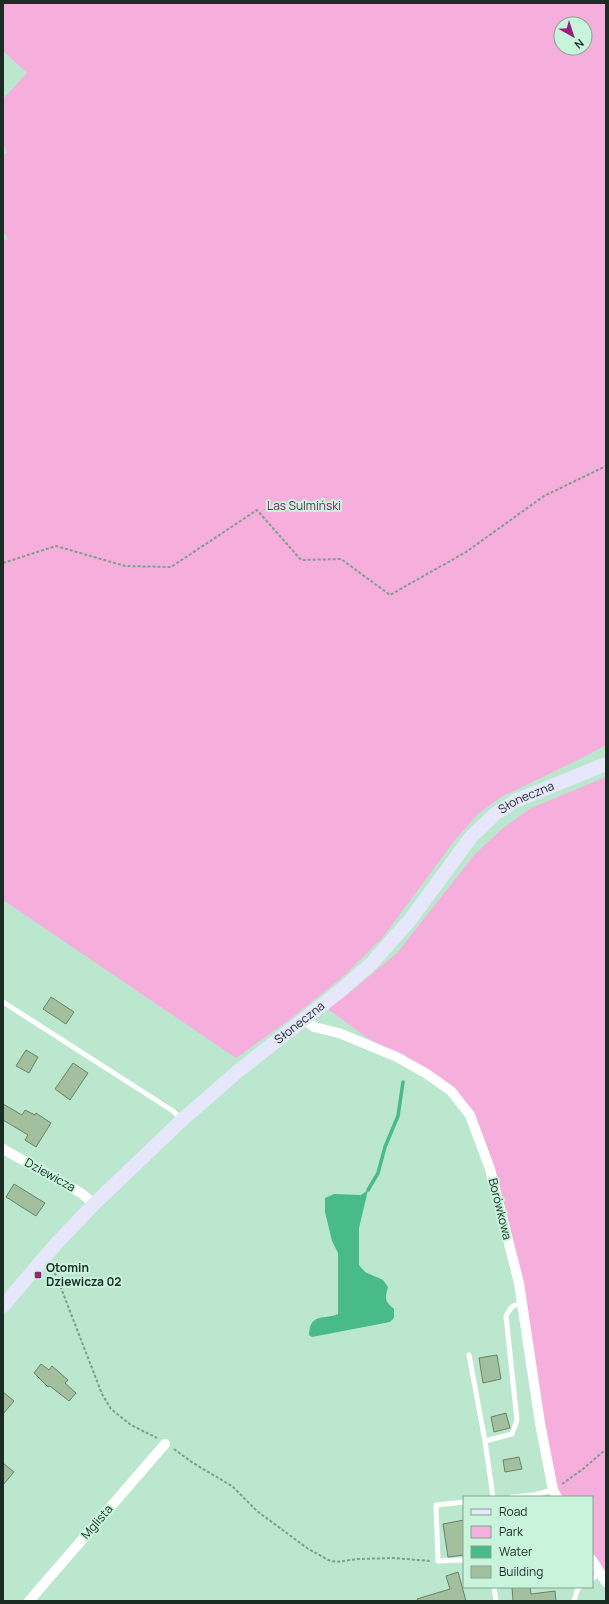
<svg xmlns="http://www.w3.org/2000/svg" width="609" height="1604" viewBox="0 0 609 1604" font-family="Manrope,sans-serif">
	<rect width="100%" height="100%" fill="#bbe7cf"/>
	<g fill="#f6afdc" fill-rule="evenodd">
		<path d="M3,3H606V745L580,759L501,797L478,814L455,840L383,937L345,975L289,1020L236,1058L3,900V241L8,239L3,231V155L7,153L3,142V99L27,73L3,51ZM561,24H585V48H561Z"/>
		<path d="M606,777V1574L592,1551V1497H561L553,1473L496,1176L452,1086L366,1037L328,1009L348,994L397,953L475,854L503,828L531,808Z"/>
	</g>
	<path fill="#48bb88" d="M368,1190L359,1228V1265L365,1272L383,1280L388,1287C385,1299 384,1300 394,1309V1318L390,1322L312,1337L309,1335C310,1312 325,1320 338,1314V1253L332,1241L325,1212V1198L334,1194L361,1195Z"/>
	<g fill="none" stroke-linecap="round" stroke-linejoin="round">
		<path stroke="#48bb88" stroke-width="3.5" d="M368,1190L378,1173L385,1147L398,1116L403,1082"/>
	</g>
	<g fill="#a3c09e" stroke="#698364">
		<path d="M51,997L74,1012L66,1024L43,1009Z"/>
		<path d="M26,1050L38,1057L29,1073L16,1066Z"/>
		<path d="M73,1063L88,1073L70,1100L55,1089Z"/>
		<path d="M3,1104L22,1115L25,1110L35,1115L36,1113L51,1123L36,1147L25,1140L28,1135L3,1120Z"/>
		<path d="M14,1184L45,1203L36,1216L6,1197Z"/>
		<path d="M497,1355L501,1379L483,1383L479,1358Z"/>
		<path d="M41,1364L49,1370L52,1366L68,1380L65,1383L76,1393L69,1401L50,1386L48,1387L34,1373Z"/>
		<path d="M3,1392L14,1401L3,1414Z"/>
		<path d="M506,1413L510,1428L494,1432L491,1417Z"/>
		<path d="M519,1457L522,1469L505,1472L503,1460Z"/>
		<path d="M3,1463L14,1472L3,1485Z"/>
		<path d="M464,1520V1555L448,1557L443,1524Z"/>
		<path d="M458,1572L466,1601H418L417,1599L450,1589L446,1576Z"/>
		<path d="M512,1587H530L531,1594L555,1591L556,1601H513Z"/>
	</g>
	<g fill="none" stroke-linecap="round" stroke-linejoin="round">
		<g stroke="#7d9f8d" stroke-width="2" stroke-dasharray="3 2" stroke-linecap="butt">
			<path d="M3,563L56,546L125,566L171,567L257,510L301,560L341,559L390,595L466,552L544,496L606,466"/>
			<path d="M51,1269L56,1275L102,1394L111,1409L131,1425L157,1438"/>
			<path d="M174,1449L193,1463L232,1486L257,1511L307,1548L328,1560L336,1562L358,1559L394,1558L430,1561"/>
			<path d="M562,1484L583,1469L606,1449"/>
		</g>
		<g stroke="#fff" stroke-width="5">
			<path d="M3,1002L173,1111L181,1119"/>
			<path d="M469,1355L485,1441"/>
			<path d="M493,1497L485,1441L512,1434L517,1420L506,1316C510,1308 513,1304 522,1304"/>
			<path d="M512,1497L534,1495L553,1490"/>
			<path d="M464,1502L436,1505L438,1561L464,1560"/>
			<path d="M592,1579L600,1573"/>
			<path d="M494,1587L496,1601"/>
			<path d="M574,1601L578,1588L580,1587"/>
		</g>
		<g stroke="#fff" stroke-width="10">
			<path d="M304,1019L314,1027L339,1033L397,1057L427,1074L451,1091L470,1115L490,1169L519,1283L540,1423L553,1490L557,1497"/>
			<path d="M3,1149L81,1193L94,1204"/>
			<path d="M592,1560L606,1582"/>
			<path d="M29,1601L165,1444"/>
		</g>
		<path stroke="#e6e7fa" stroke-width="14" id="s1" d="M3,1306L55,1245L94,1204L182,1120L237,1072L340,991L371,964L410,920L471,837L495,814L515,801L606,764"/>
	</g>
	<rect fill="#9a217a" stroke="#c8f4dc" stroke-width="1.5" x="34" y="1271" width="8" height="8" rx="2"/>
	<g text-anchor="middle" stroke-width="4" stroke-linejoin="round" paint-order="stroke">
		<g font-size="12" fill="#822067" stroke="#c8f4dc">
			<text x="304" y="510">Las Sulmiński</text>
		</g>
		<g font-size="12" fill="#1b2c24" stroke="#c8f4dc">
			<text dy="4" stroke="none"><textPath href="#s1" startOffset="734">Słoneczna</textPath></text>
			<text dy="4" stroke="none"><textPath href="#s1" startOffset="411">Słoneczna</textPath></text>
			<text transform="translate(50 1175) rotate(29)" y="4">Dziewicza</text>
			<text transform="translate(500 1209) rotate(76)" y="4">Borówkowa</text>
			<text transform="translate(97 1522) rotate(-49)" y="4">Mglista</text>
		</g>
		<g font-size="12" font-weight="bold" fill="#1b2c24" stroke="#c8f4dc" text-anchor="start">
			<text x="46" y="1272">Otomin<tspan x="46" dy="14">Dziewicza 02</tspan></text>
		</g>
	</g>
	<rect width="609" height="1604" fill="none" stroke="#1b2c24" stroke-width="8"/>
	<rect x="463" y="1496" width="130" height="92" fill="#c8f4dc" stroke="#83a492"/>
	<rect x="471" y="1509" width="20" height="6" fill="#e6e7fa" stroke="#83a492"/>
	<text x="499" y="1516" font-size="12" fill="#1b2c24">Road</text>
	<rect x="471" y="1526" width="20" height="12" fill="#f6afdc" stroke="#83a492"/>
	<text x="499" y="1536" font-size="12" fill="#1b2c24">Park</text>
	<rect x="471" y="1546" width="20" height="12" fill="#48bb88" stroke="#83a492"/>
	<text x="499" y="1556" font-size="12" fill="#1b2c24">Water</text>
	<rect x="471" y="1566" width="20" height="12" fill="#a3c09e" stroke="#83a492"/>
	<text x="499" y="1576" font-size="12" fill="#1b2c24">Building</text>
	<g transform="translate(573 36) rotate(141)"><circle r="19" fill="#c8f4dc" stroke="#83a492"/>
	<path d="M0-3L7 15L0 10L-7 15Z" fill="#9a217a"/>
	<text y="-6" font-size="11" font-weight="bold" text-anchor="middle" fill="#1b2c24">N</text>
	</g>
</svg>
